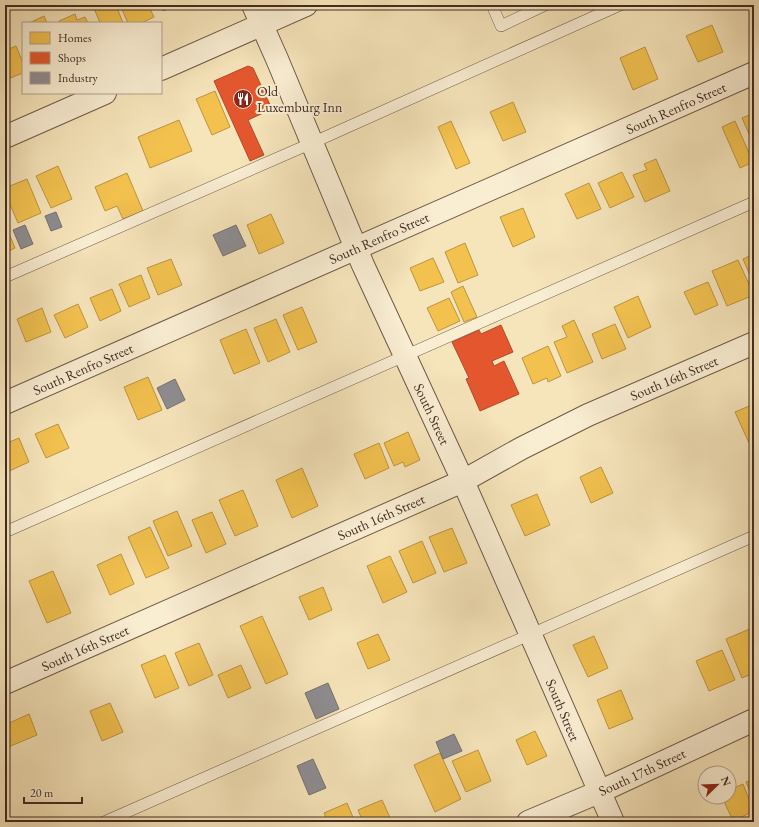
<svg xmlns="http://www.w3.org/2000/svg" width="759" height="827" viewBox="0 0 759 827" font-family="'EB Garamond',serif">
	<rect width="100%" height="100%" fill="#f6e4ba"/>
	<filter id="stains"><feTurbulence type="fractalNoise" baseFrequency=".005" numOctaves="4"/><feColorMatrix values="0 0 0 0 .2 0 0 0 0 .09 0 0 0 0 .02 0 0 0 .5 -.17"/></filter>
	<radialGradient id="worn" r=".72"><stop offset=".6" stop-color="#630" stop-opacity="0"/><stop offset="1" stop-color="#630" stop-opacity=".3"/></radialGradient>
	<g fill="#f2c14e" stroke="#bd9441">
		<path d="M101,5H116L123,23H100L94,8Z"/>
		<path d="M120,5H148L154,17L141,23H128Z"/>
		<path d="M161,5H178L163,11Z"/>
		<path d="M75,14L77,20L85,17L88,23H59V21Z"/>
		<path d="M44,16L47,23H29Z"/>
		<path d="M712,25L723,52L698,62L686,36Z"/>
		<path d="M6,42L9,49L16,46L23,63V73L5,80Z"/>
		<path d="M645,47L658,79L633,90L620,58Z"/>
		<path d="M215,91L230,127L212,135L196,99Z"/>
		<path d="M513,102L526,132L503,141L490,112Z"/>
		<path d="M754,113V145L742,118Z"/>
		<path d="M179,120L192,151L150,168L138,137Z"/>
		<path d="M451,121L470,163L456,169L438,127Z"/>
		<path d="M735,121L753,162L740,168L722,127Z"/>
		<path d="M656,159L670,191L645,202L633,175L647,170L644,164Z"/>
		<path d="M58,166L72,199L51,208L36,176Z"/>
		<path d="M622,172L634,197L610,208L598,183Z"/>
		<path d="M127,173L143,211L123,219L117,206L105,211L95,187Z"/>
		<path d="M27,179L41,213L18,223L5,193V188Z"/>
		<path d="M589,183L601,209L577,219L565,194Z"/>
		<path d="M523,208L535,237L513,247L500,217Z"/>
		<path d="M271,214L284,243L259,254L247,225Z"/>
		<path d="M5,224L15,248L5,253Z"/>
		<path d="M465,243L478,275L458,283L445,252Z"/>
		<path d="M754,254V285L743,259Z"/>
		<path d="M433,258L444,282L420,291L410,268Z"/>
		<path d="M171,259L182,285L158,295L147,268Z"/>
		<path d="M738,260L754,295L727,306L712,271Z"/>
		<path d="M141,275L150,298L129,307L119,284Z"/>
		<path d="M708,282L718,305L695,315L684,292Z"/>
		<path d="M463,286L477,317L464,322L451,292Z"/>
		<path d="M112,289L121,311L100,321L90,298Z"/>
		<path d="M638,296L651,327L628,338L614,307Z"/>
		<path d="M449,298L460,321L438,331L427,308Z"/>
		<path d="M78,304L88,327L65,338L54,315Z"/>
		<path d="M302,307L317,342L298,350L283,315Z"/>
		<path d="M42,308L51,332L26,342L17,319Z"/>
		<path d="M276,319L290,352L268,362L254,328Z"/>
		<path d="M574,320L593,362L567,373L554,342L567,337L562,326Z"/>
		<path d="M615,324L626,349L602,359L592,334Z"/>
		<path d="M246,329L260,363L234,374L220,340Z"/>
		<path d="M548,346L561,376L548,382L547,378L533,384L522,358Z"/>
		<path d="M148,377L162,410L138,420L124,387Z"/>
		<path d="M754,404V441L749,443L735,412Z"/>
		<path d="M58,424L69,448L46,458L35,434Z"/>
		<path d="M408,432L420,460L405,467L403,462L394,466L384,443Z"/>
		<path d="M19,438L29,462L7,472L5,468V444Z"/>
		<path d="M379,443L389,468L365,479L354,454Z"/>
		<path d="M601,467L613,493L591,503L580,477Z"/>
		<path d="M302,468L318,506L292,518L276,480Z"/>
		<path d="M243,490L258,526L235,536L219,500Z"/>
		<path d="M537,494L550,525L525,536L511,505Z"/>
		<path d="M177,511L192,546L168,556L153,521Z"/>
		<path d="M212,512L226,544L206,553L192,520Z"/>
		<path d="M150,527L169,568L146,578L128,537Z"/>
		<path d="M452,528L467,563L444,572L429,537Z"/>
		<path d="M422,541L436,573L413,583L399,551Z"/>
		<path d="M121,554L134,584L110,595L97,565Z"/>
		<path d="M390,556L407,592L383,603L367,566Z"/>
		<path d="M53,571L71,613L47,623L29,581Z"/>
		<path d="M323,587L332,610L309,620L299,597Z"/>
		<path d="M262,616L288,674L266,684L240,626Z"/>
		<path d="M752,628L754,633V673L742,678L726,639Z"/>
		<path d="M378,634L390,660L368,669L357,643Z"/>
		<path d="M594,636L608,668L588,677L573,645Z"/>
		<path d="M199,643L213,675L189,686L175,653Z"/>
		<path d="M722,650L735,680L709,691L696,661Z"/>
		<path d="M165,655L179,688L155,698L141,665Z"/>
		<path d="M241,665L251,688L228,698L218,675Z"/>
		<path d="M621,690L633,719L609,729L597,700Z"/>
		<path d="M110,703L123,732L102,741L90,711Z"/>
		<path d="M29,714L37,735L6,748L5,725Z"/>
		<path d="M535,731L547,756L527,765L516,740Z"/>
		<path d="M478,750L491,781L466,792L452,761Z"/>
		<path d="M440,753L461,799L435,812L414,765Z"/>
		<path d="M754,779V801L746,782Z"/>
		<path d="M743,784L754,811L733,821L722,797H729V790Z"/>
		<path d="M382,800L392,822H363L358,810Z"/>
		<path d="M347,803L355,822H328L324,813Z"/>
	</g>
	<g fill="#e4572e" stroke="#b34a2a">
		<path d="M248,66L253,68L272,109L248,120L264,155L250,161L214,81Z"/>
		<path d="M501,325L513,352L492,361L494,366L504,361L519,394L480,411L466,379L469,378L452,342L479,330L481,334Z"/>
	</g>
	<g fill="#8d8d92" stroke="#767070">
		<path d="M56,212L62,227L51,231L45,216Z"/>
		<path d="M25,225L33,244L21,249L13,230Z"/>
		<path d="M236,225L246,246L223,256L213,235Z"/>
		<path d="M175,379L185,400L167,409L157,388Z"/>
		<path d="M328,683L339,709L316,719L305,693Z"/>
		<path d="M454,734L462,751L443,759L436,742Z"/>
		<path d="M313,759L326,788L309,795L297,766Z"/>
	</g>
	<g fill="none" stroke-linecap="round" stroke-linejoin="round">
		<g stroke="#6f5948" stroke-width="12">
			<g id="lane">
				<path d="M492,5L501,26L545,5"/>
				<path d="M5,277L312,143L620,5"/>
				<path d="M5,532L754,202"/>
				<path d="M104,822L754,536"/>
			</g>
		</g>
		<g stroke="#6f5948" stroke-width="24">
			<g id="street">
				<path d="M253,5L277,59L363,265L463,481L613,822"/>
				<path d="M161,69L306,5"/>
				<path d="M5,137L105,93"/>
				<path d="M5,403L754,73"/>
				<path d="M5,683L463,481L522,448L588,415L754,343"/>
				<path d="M528,822L599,792L754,720"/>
			</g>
		</g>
		<use href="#lane" stroke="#f9edd2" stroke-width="11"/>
		<use href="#street" stroke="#f9edd2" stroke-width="22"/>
	</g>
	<defs>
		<g id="restaurant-disc" transform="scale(1)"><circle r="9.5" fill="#8f2418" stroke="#f9edd2"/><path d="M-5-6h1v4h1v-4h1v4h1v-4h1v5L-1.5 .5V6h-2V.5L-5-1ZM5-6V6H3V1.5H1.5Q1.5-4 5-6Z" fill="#fff"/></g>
	</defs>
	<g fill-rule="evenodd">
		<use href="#restaurant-disc" x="243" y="99"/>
	</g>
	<g text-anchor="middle" stroke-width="4" stroke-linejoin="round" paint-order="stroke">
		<g font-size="14" fill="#422b22" stroke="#f9edd2" text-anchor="start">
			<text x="257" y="96">Old<tspan x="257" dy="16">Luxemburg Inn</tspan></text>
		</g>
		<g font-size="14" fill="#422b22" stroke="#f9edd2">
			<text transform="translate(676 108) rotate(-24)" y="5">South Renfro Street</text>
			<text transform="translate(379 238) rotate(-24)" y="5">South Renfro Street</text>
			<text transform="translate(83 369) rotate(-24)" y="5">South Renfro Street</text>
			<text transform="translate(674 378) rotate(-23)" y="5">South 16th Street</text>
			<text transform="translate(432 414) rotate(65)" y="5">South Street</text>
			<text transform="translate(381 517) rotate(-24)" y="5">South 16th Street</text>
			<text transform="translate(85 648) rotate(-24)" y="5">South 16th Street</text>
			<text transform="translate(563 710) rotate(67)" y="5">South Street</text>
			<text transform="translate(642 772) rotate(-25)" y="5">South 17th Street</text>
		</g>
	</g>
	<rect width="759" height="827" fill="none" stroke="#f6e4ba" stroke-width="20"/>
	<rect x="6" y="6" width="747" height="815" fill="none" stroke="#422b22" stroke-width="2"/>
	<rect x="10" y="10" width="739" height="807" fill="none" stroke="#422b22"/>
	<rect x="22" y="22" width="140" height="72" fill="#f9edd2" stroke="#b09f8c"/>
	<rect x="30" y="32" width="20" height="12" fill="#f2c14e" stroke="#b09f8c"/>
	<text x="58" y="42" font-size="12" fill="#422b22">Homes</text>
	<rect x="30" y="52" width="20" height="12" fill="#e4572e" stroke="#b09f8c"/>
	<text x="58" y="62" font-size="12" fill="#422b22">Shops</text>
	<rect x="30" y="72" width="20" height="12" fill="#8d8d92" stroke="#b09f8c"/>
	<text x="58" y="82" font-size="12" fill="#422b22">Industry</text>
	<g transform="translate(717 785) rotate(67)"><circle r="19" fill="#f9edd2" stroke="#b09f8c"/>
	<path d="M0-3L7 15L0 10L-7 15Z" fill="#8f2418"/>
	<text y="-6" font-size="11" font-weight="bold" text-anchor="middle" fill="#422b22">N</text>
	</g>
	<path d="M24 797v6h58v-6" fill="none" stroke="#422b22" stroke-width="2"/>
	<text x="30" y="797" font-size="12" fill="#422b22" stroke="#f9edd2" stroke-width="3" paint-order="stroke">20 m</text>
	<rect width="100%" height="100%" filter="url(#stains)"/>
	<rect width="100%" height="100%" fill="url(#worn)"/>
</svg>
